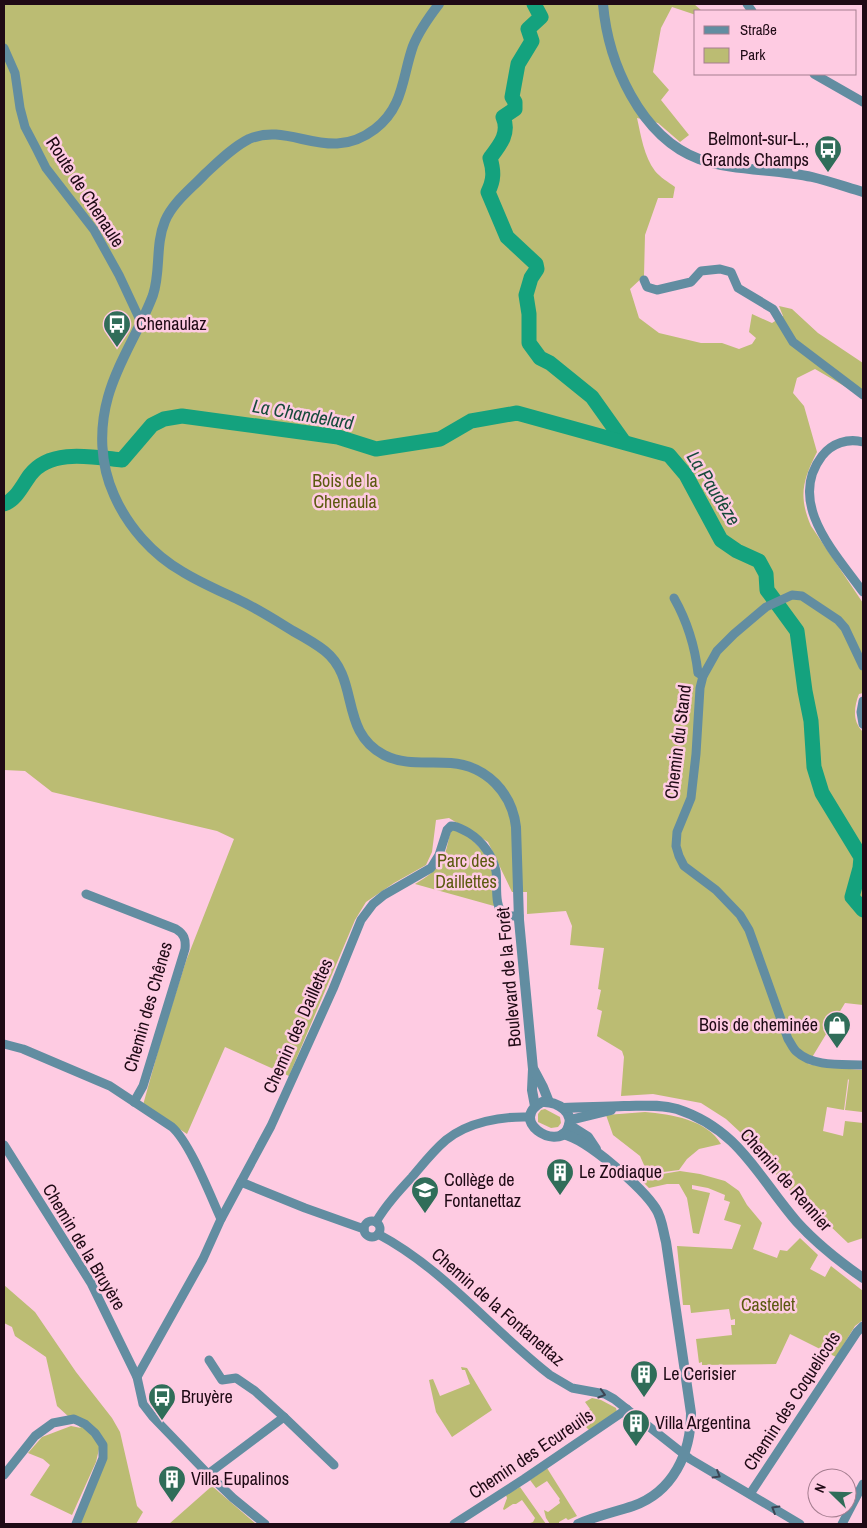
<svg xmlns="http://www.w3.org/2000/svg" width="867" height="1528" viewBox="0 0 867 1528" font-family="'Archivo Narrow',sans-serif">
	<rect width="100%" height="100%" fill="#fecbe2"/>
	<g fill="#bbbc73">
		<path d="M4,4H694L702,11H696V15L672,7L661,28L653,72L669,90L661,100L689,135L680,142L658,123L637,118C641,136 644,156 655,171C660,177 668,182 675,187L673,198H658L645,235L644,276L630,289L639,318L659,333L701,343H722L739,349L752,344L756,338L749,332L752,314L772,323L783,316L779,306L792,309L818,333L863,363V397L815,369L797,378L793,393L804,406L817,452C803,480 798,496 811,526L863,603V693L859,694C854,707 852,721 863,732V1005L845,1003L808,1064L825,1067L863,1070L862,1112L845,1110L849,1080L848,1079L844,1110L827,1107L823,1131L843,1136L845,1121L863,1123V1238L848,1243L827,1223L816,1226L792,1198H796L740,1132L726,1119L701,1103L653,1094L621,1096L624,1057L622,1051L597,1036L602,1011L597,1009L601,990L598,989L604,948L570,945L572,926L566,911L527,914V892H512L488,842L449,818L436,820L432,852L426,865L394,883L366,902L355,920L289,1076L225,1047L187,1134L143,1105L163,1033L186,961L234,839L217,831L52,792L25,771L4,770Z"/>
		<path d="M452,829L467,834L486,855L494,875V906L415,884C427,877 439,869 444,856C448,847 448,837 452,829Z"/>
		<path d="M545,1109L560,1117L561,1123L558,1127L551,1128L538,1122V1114L541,1110Z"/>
		<path d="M645,1112C671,1114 707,1120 721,1144L699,1149L687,1159L679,1170L648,1174L640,1156L613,1135L606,1115Z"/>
		<path d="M680,1171L700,1174L725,1181L739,1191L747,1205L762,1223L753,1249L777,1258L780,1250L787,1251L800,1238L818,1255L810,1269L825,1277L831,1266L863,1291V1320L855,1326L836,1357L790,1334L776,1364L702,1365V1362L699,1363L696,1339L732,1335L731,1325H735V1319L731,1320L729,1309L691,1313L690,1305H683L677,1246L732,1249L741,1225L724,1220L730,1202L724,1200L725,1195L708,1188L692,1185V1189L710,1193L699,1234L693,1233L687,1198L679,1184H667L649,1188L639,1178Z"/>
		<path d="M4,1285L35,1312L76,1372L112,1418L120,1432L137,1506L143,1512L136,1524H79L102,1469L99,1449L96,1462L72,1515L30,1495L50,1465L43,1459L28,1453L42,1437L71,1426L81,1428L57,1406L46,1357L15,1336L12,1327L4,1323Z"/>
		<path d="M461,1367L467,1368L492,1410L452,1437L436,1412L429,1380L433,1379L440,1396L470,1384L465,1370H462Z"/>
		<path d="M592,1398L601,1400L616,1408L617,1412L590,1431L582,1423L586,1421L582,1415L590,1409L585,1402Z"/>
		<path d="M547,1468L577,1516L568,1520L566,1518L559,1522V1524H550L546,1518L544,1510L548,1512L560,1503L559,1500L560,1499L547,1481L536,1488L530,1480Z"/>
		<path d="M212,1486L256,1524H169Z"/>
		<path d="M520,1487L546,1524H527L533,1522L535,1518L522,1500L516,1504H513L504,1510L503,1509L507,1498L506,1495Z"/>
	</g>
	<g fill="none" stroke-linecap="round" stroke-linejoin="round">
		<g stroke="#14a27e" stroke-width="15">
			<path d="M534,4L541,17L528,29L532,41L518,64L512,97L515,102V109L503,117C510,133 500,145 490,158C494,171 494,180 488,192L507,237L536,264L537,269L531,278L526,295L529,314V343L540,358L550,363L592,397L624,442"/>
			<path d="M4,504C16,500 22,486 30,475C50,448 93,457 122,460L152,425L164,419L182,416L338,437L376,449L440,439L471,421L517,413L669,455L686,475L721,540L737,551L759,561L766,574L767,590L797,631L805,691L811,721L814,767L822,793L861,857L860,868L852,897L863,910"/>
		</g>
		<g stroke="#628da1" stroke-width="9">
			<path d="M747,4L752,11"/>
			<path d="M4,48L15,73L20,108L25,127L36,148L46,168L94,230L119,275L141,322"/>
			<path d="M814,74L863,102"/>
			<path d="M644,280L647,287L657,290L691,282L701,271L720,269L731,272L738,288L773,309L793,342L863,395"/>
			<path d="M863,442C848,438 832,443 822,456C786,503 836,554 863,592"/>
			<path d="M674,598C687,621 695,647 698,673L703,676"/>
			<path d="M863,666L845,628L838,620L802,596L792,595L766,607L734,634L717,651L703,676L700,688L696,754L691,798L677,832L676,846L679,856L684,866L716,890L740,915L749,930L788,1039C791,1043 793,1049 797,1052C813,1067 843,1064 863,1065"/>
			<path d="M863,701L861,712L863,724"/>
			<path d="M86,894L176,929C184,934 186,939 185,949L143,1086L134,1102"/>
			<path d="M4,1044L23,1049L110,1086L172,1127C190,1143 210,1195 221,1219"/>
			<path d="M4,1145L91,1283L137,1377L143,1404L153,1417L208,1474L233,1498L265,1524"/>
			<path d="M241,1182L305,1208L364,1229"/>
			<circle cx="372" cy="1229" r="8"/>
			<path d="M376,1222C386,1205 399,1191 412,1177C423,1164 433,1151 446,1140C468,1122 502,1116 530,1117"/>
			<path d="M378,1234C444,1269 491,1329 550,1375L572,1388L605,1394L614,1399L690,1459L800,1524"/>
			<path d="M137,1377L203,1259L221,1219L271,1126L333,989L361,920L373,904L384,895L431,868L439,855L447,830L451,826C458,826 463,830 469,833C482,841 493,856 496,871C498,885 493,906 505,916H519"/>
			<path d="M284,1417L334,1465"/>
			<path d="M208,1474L284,1417L255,1391L236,1378L222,1380L209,1360"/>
			<path d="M4,1475L35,1436L53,1423L74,1419L85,1424L95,1433L103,1445V1458L76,1524"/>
			<path d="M750,1494L857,1332L863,1326"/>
			<path d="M454,1524L524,1479L627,1409"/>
			<path d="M842,1524L863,1484"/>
		</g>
		<g stroke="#628da1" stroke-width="10">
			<path d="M439,4C429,17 419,31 413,46C402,77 404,107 375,129C328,165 291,121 249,139C233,147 218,162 205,174C191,189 173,202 165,221C155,245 161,271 153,295C140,330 118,361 108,397C99,429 100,464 114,495C128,527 153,555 183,572C201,583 220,591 239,600C258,609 275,620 293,631C304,637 315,643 325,651C360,679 339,732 384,755C406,766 428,761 451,763C487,766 512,793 516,827L519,920L533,1069L532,1090L535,1106"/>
			<path d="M603,4C608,62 640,137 699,159C732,171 777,169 812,177C829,181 846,187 863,192"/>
			<path d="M534,1070L543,1087L549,1102"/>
			<path d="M542,1102C557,1101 577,1113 567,1130C556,1150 508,1121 542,1102Z"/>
			<path d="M563,1108C584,1107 604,1107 624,1106C642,1106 660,1104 677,1109C739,1129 758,1177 797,1222C816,1243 840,1262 863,1278"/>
			<path d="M570,1120L611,1110"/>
			<path d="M569,1125L588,1137L596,1149"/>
			<path d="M563,1134C587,1139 643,1188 656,1209C662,1218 663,1231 666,1242L691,1413C691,1453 673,1492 633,1506C615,1512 596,1516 578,1524"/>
		</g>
	</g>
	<defs><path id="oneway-chevron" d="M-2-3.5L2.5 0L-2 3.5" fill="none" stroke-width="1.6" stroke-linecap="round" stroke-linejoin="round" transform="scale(1.25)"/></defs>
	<g stroke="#3d4554">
		<use href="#oneway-chevron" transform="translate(602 1394) rotate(16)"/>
		<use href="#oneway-chevron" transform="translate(717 1475) rotate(31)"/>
		<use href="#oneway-chevron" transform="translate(775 1509) rotate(-149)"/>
	</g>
	<defs>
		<g id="bus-pin" transform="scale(1.4375)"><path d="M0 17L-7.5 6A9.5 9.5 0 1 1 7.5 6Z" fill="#306d59" stroke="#fecbe2"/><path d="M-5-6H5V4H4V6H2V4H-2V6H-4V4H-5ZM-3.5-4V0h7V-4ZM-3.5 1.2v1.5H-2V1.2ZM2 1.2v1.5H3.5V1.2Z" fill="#fff"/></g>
		<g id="shop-pin" transform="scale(1.4375)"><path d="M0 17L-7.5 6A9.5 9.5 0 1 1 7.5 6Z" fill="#306d59" stroke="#fecbe2"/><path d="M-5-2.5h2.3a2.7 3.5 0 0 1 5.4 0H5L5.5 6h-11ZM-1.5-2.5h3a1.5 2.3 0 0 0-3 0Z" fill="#fff"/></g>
		<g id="building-pin" transform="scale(1.4375)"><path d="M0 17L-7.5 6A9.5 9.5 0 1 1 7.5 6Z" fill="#306d59" stroke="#fecbe2"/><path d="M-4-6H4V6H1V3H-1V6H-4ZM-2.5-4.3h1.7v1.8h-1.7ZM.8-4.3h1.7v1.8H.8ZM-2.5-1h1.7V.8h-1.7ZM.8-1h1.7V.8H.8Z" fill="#fff"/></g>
		<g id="school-pin" transform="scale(1.4375)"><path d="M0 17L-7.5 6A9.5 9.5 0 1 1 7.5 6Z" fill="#306d59" stroke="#fecbe2"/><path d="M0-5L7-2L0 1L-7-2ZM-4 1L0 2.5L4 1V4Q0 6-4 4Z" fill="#fff"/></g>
	</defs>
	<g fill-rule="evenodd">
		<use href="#bus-pin" x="828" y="149"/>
		<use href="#bus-pin" x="117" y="324"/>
		<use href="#shop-pin" x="837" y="1025"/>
		<use href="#building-pin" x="560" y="1172"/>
		<use href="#school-pin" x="425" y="1190"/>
		<use href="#building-pin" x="644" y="1374"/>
		<use href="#bus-pin" x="162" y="1397"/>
		<use href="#building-pin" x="636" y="1423"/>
		<use href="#building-pin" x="172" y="1479"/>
	</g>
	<g text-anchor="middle" stroke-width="5" stroke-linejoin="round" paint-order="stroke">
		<g font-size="18" fill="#1f0a15" stroke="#fecbe2" text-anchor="start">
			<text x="809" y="145" text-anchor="end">Belmont-sur-L.,<tspan x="809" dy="21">Grands Champs</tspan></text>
			<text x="136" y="330">Chenaulaz</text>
			<text x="818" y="1031" text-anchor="end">Bois de cheminée</text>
			<text x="579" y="1178">Le Zodiaque</text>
			<text x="444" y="1186">Collège de<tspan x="444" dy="21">Fontanettaz</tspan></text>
			<text x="663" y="1380">Le Cerisier</text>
			<text x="181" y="1403">Bruyère</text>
			<text x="655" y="1429">Villa Argentina</text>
			<text x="191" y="1485">Villa Eupalinos</text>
		</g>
		<g font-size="18" fill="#1f0a15" stroke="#fecbe2">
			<text transform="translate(85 192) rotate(57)" y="6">Route de Chenaule</text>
			<text transform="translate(678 742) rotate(-83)" y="6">Chemin du Stand</text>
			<text transform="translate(509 977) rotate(-95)" y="6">Boulevard de la Forêt</text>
			<text transform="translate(148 1007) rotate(-74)" y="6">Chemin des Chênes</text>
			<text transform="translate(298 1026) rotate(-66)" y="6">Chemin des Daillettes</text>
			<text transform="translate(786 1180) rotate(49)" y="6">Chemin de Rennier</text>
			<text transform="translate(84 1247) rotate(59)" y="6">Chemin de la Bruyère</text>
			<text transform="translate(498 1307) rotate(41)" y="6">Chemin de la Fontanettaz</text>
			<text transform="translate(792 1401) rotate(-57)" y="6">Chemin des Coquelicots</text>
			<text transform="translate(531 1454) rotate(-34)" y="6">Chemin des Ecureuils</text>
		</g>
		<g font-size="18" fill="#5b5a0f" stroke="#fecbe2">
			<text x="345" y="487">Bois de la<tspan x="345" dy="21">Chenaula</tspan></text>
			<text x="466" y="867">Parc des<tspan x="466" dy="21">Daillettes</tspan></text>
			<text x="768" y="1311">Castelet</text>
		</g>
		<g font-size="19" font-style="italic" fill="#174b3b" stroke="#fecbe2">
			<text transform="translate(303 414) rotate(10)" y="7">La Chandelard</text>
			<text transform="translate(714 488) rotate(58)" y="7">La Paudèze</text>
		</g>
	</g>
	<rect width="867" height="1528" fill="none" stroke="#1f0a15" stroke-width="10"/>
	<rect x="694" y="10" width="162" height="65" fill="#fecbe2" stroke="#a57e90"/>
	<rect x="704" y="26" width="25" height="8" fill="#628da1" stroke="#a57e90"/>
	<text x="740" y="35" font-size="15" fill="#1f0a15">Straße</text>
	<rect x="704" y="48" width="25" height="15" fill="#bbbc73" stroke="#a57e90"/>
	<text x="740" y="60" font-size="15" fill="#1f0a15">Park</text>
	<g transform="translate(832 1493) rotate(293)"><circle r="24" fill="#fecbe2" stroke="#a57e90"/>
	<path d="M0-4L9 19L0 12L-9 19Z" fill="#306d59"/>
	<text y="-8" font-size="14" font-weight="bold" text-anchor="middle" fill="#1f0a15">N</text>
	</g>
</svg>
